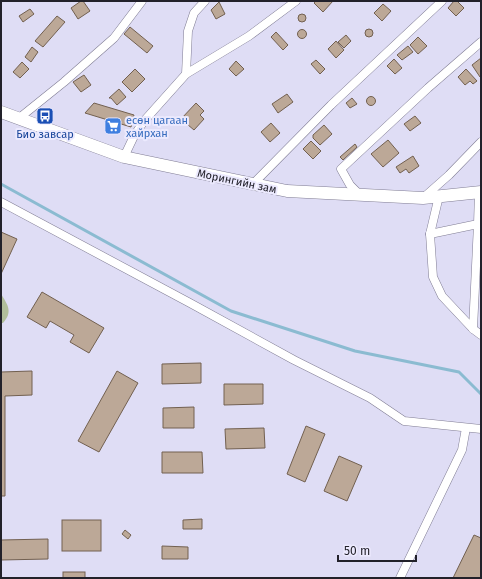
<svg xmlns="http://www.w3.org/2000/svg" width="482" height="579" viewBox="0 0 482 579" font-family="'Fira Sans',sans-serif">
	<rect width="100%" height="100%" fill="#dfddf5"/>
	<path fill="#b1be9b" d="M1,294C8,305 13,312 3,323H1Z"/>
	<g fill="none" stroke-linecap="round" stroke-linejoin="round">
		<path stroke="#8bbbd1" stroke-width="3" d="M1,184L231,311L355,351L459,372L481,394"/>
	</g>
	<g fill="#bca897" stroke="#726050">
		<path d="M81,1H83L90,11L78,19L71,8Z"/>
		<path d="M316,1H333L323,12L314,3Z"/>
		<path d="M454,1H457L464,8L456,16L448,8Z"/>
		<path d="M219,2L225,14L216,19L211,10Z"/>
		<path d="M383,4L391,11L382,21L374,13Z"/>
		<path d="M30,9L34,14L23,22L19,16Z"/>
		<circle cx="302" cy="18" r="4"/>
		<path d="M57,16L65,22L43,47L35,41Z"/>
		<path d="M130,27L153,46L147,53L124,34Z"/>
		<circle cx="369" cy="33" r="4"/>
		<circle cx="302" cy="34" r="4.5"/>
		<path d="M276,32L288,45L283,50L271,37Z"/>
		<path d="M346,35L351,41L344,48L338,42Z"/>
		<path d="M418,37L427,46L418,54L410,45Z"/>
		<path d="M336,41L344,50L336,58L328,49Z"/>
		<path d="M408,46L413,52L402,60L397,55Z"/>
		<path d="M32,47L38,52L31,62L25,57Z"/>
		<path d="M481,58V76L480,77L472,65Z"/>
		<path d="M394,59L402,68L395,74L387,66Z"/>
		<path d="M316,60L325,69L320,74L311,64Z"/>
		<path d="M236,61L244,69L236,76L229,69Z"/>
		<path d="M22,62L29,69L20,78L13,72Z"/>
		<path d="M135,69L145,79L132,92L122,82Z"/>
		<path d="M466,69L477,81L473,84L470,81L465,85L458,77Z"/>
		<path d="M84,75L91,85L81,92L73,82Z"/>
		<path d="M119,89L126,97L117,105L111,98H109Z"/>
		<path d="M287,94L293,102L278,113L272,104Z"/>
		<circle cx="371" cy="101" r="4.5"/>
		<path d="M352,98L357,104L350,108L346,103Z"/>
		<path d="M94,103L134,115L131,127L85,113Z"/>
		<path d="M196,103L204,111L200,115L204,119L194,130L181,119Z"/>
		<path d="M415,116L421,123L410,131L404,124Z"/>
		<path d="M271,123L280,133L270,142L261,132Z"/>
		<path d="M324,125L332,134L320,145L313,138V135Z"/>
		<path d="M388,140L399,153L383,167L371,154Z"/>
		<path d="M311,141L321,151L313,159L303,149Z"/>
		<path d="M355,144L357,147L343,160L340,157Z"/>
		<path d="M413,156L419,166L409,173L406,169L400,173L396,167Z"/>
		<path d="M1,232L17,239L1,274Z"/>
		<path d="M42,292L104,328L89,353L70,342L74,335L50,321L46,328L27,317Z"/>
		<path d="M1,327V372L32,371V395L5,396V496H1Z"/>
		<path d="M201,363V383L162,384V364Z"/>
		<path d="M117,371L138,383L99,452L78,441Z"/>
		<path d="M224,384H263V404L224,405Z"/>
		<path d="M194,407V428H163V408Z"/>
		<path d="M306,426L325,434L305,482L287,474Z"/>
		<path d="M264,428L265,448L226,449L225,429Z"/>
		<path d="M162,452H202L203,473H162Z"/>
		<path d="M339,456L362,466L347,501L324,491Z"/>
		<path d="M202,519V529H183V520Z"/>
		<rect x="62" y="520" width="39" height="31"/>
		<path d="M125,530L131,535L128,539L122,534Z"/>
		<path d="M474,535L481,538V578H453Z"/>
		<path d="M48,539V559L1,560V540Z"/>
		<path d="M162,546L188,547V559H162Z"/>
		<rect x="63" y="572" width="22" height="6"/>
	</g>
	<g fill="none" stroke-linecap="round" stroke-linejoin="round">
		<g stroke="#807d94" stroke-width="9">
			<g id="street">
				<path d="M186,74L249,36L296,1"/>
				<path d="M18,119L64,82L114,38L142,1"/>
				<path d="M124,157L134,136L144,121L186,74L188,31L194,13L205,1"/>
				<path d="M253,184L331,105L442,1"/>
				<path d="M359,194L350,185L341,169L428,88L481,42"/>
				<path d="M439,196L430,234L433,277L442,296L473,329L481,335"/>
				<path d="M423,198L449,175L481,142"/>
				<path d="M1,202L190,303L294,360L370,398L404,421L481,429"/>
				<path d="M430,234L478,224L479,192"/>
				<path d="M473,329L478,224H481"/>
				<path d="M400,578L462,450L466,428"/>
			</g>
		</g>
		<g stroke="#807d94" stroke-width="13">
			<path id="secondary" d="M1,112L124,157L287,191L423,198L481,192"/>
		</g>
		<use href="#street" stroke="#fff" stroke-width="8"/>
		<use href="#secondary" stroke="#fff" stroke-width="12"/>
	</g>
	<defs>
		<g id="bus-square" transform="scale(0.9)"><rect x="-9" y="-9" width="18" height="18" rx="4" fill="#1a4fb4" stroke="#eceafe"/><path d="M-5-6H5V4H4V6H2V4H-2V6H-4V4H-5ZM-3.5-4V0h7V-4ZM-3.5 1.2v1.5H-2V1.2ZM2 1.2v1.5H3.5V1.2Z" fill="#fff"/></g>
		<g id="supermarket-square" transform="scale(0.9)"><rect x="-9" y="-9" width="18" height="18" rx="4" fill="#3f7fe0" stroke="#eceafe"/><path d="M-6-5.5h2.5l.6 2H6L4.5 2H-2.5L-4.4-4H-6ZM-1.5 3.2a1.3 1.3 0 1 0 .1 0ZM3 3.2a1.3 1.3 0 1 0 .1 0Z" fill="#fff"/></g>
	</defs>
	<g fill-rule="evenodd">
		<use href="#bus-square" x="45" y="116"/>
		<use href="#supermarket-square" x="113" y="126"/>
	</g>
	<g text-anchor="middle" stroke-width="4" stroke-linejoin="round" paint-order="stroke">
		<g font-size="11" fill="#366cbe" stroke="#eceafe" text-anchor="start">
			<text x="126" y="124">есөн цагаан<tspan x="126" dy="13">хайрхан</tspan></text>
		</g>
		<g font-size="11" fill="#164399" stroke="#eceafe">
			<text x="45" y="138">Био завсар</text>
		</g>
		<g font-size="11" fill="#22212a" stroke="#eceafe">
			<text transform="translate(237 181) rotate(12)" y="4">Морингийн зам</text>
		</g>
	</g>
	<rect width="482" height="579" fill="none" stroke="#22212a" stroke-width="4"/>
	<path d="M338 555v6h78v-6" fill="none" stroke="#22212a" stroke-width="2"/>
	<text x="344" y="555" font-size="12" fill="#22212a" stroke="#eceafe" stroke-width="3" paint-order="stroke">50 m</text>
</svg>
